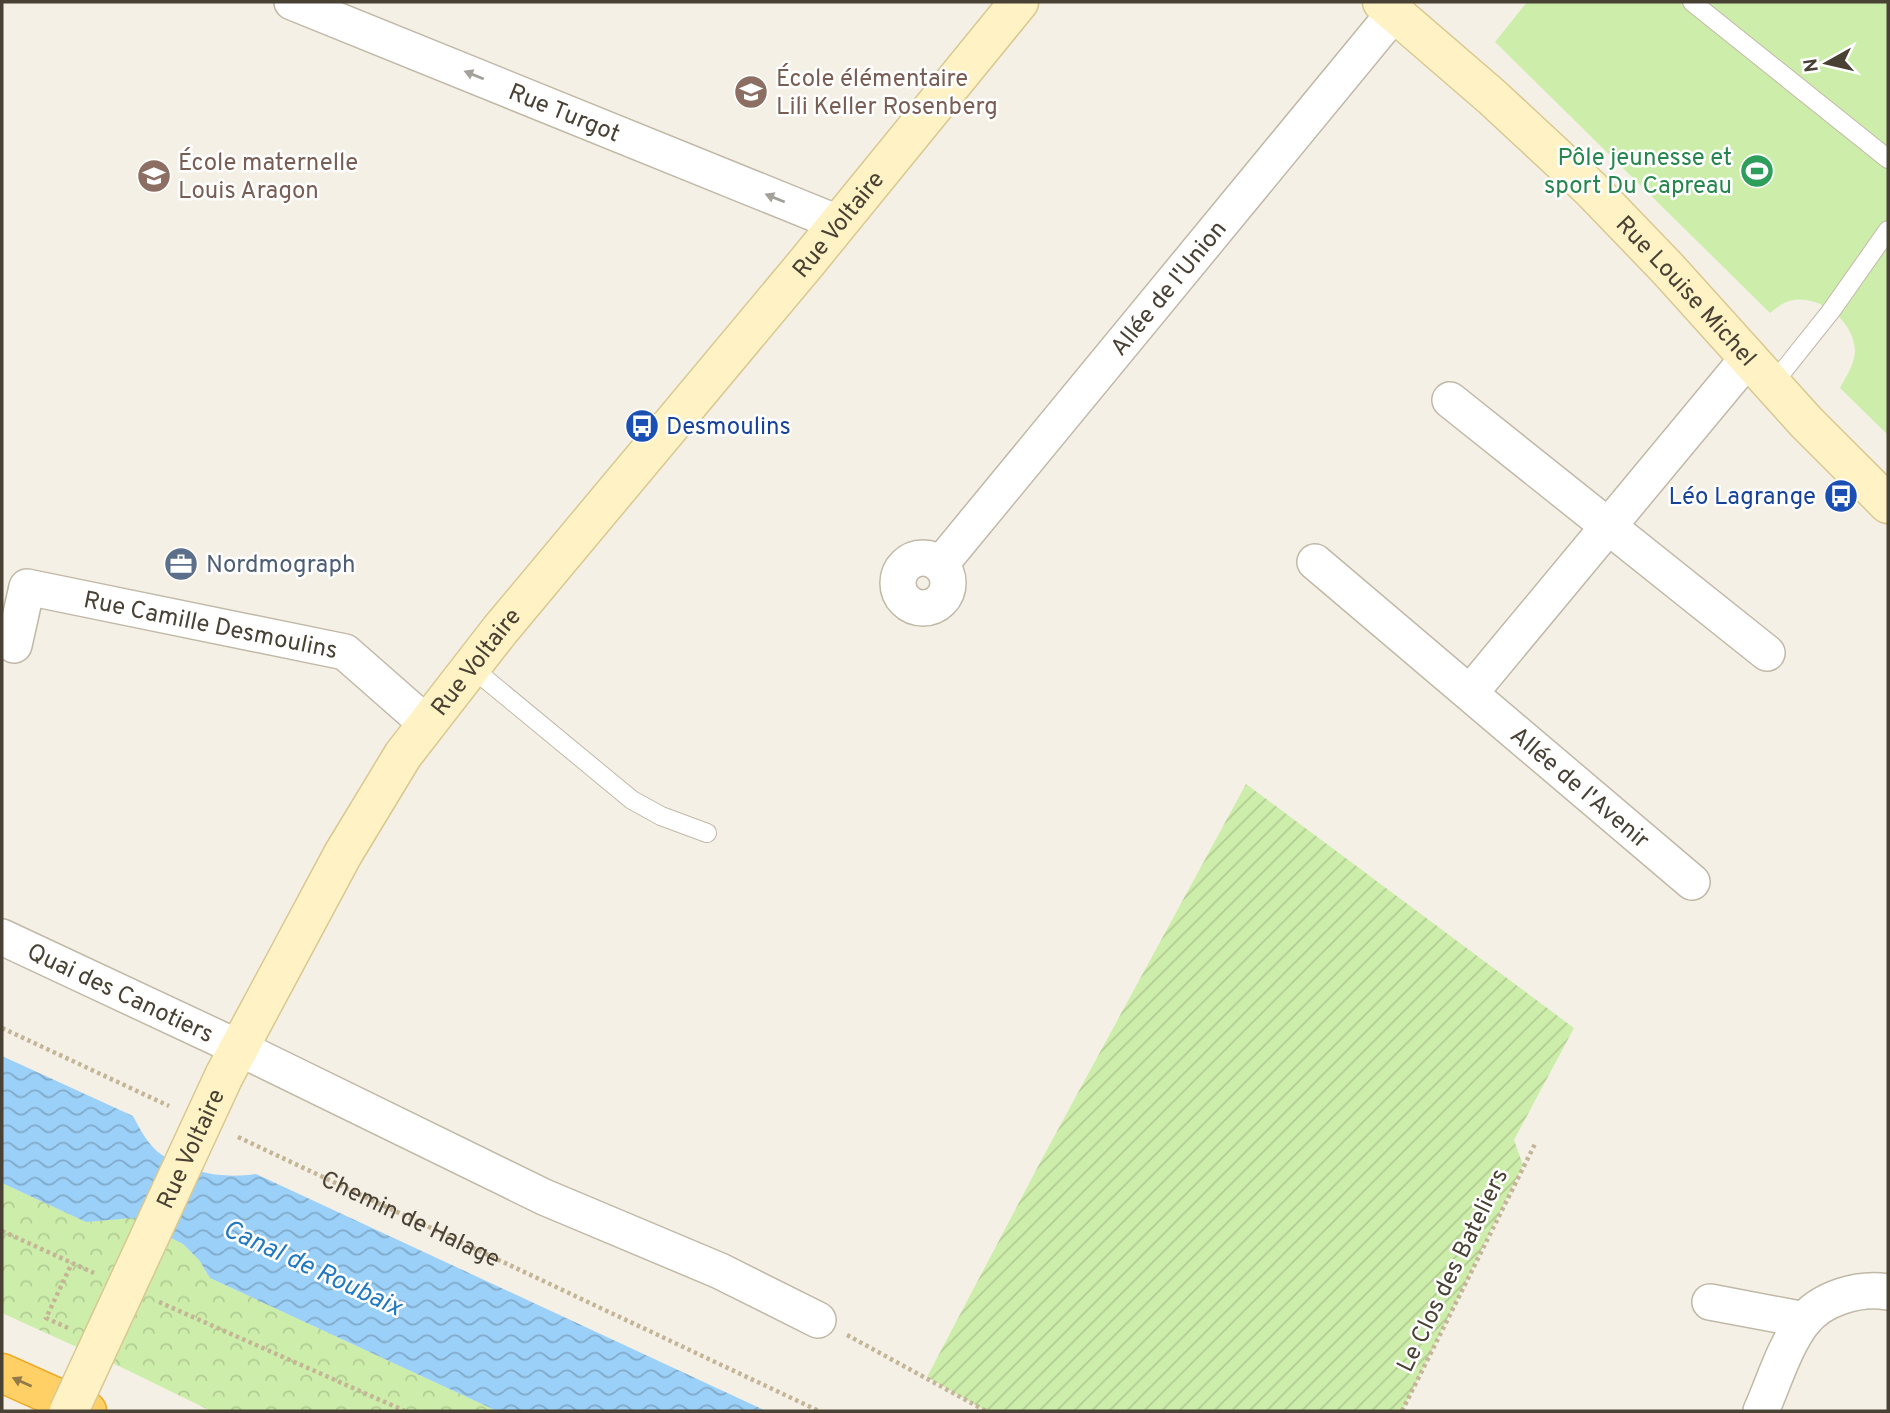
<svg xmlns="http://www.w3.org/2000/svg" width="1890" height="1413" viewBox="0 0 1890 1413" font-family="Overpass,sans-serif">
	<defs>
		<pattern id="forest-crowns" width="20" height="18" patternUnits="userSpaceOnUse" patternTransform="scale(1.75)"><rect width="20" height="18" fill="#cdedaa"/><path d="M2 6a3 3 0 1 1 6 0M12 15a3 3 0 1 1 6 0" fill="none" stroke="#b2cc93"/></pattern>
		<pattern id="garden-furrows" width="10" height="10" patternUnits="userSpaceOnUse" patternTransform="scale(1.75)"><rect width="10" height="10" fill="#cdedaa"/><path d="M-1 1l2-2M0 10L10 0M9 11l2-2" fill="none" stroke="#b2cc93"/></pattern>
		<pattern id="water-waves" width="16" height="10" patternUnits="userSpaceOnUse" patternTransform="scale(1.75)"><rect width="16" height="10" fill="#9bd0f8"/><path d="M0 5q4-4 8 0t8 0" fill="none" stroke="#80aaca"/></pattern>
	</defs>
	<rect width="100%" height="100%" fill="#f5f0e5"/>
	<path fill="#cdedaa" d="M1527,2H1888V435L1840,388C1846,377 1854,365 1855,352C1855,323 1823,296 1794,300C1785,301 1777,307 1770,313L1495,42Z"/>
	<path fill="url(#forest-crowns)" d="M2,1183L86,1222L132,1217L183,1244L199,1260L210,1278L497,1411H211L125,1369L2,1313Z"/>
	<path fill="url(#garden-furrows)" d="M1246,784L1574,1028L1514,1140L1523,1165L1402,1411H986L927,1377L1043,1157Z"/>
	<path fill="url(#water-waves)" d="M2,1056L133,1116C140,1129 149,1147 162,1155C190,1173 223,1179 256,1174L766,1411H497L210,1278L199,1260L183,1244L132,1218L86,1222L2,1183Z"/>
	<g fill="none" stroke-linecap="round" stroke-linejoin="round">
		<g stroke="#c1b9a7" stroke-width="20">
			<g id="lane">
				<path d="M1692,2L1888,159"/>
				<path d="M1772,385L1831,311L1888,230"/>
				<path d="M471,667L632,800L661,816L707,833"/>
			</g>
		</g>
		<g stroke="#c1b9a7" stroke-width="38">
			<g id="street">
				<path id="s2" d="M292,2L838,223"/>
				<path d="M1450,400L1767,653"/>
				<circle cx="923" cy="583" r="25"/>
				<path id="s3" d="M1315,562L1692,882"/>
				<path id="s4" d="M940,565L1395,12"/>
				<path id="s5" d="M14,645L27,587L345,652L427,724"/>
				<path d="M1470,693L1748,358"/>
				<path id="s6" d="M2,937L239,1048L544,1197L720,1271L818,1320"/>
				<path d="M1710,1302L1805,1320"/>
				<path d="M1761,1411C1774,1382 1784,1347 1803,1322C1821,1298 1860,1287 1888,1292"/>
			</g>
		</g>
		<g stroke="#d9c890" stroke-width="41">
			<g id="secondary">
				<path id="s7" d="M1382,2L1492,97L1591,189L1668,269L1806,422L1888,504"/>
				<path id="s8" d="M224,1076L343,854L403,755L500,630L808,261L1019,2"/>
			</g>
		</g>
		<g stroke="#eea926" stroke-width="41">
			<path id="highway" d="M2,1373L87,1411"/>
		</g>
		<g stroke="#c4b597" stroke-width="4.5" stroke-dasharray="3.5 3.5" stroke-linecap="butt">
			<path d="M2,1028L169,1106"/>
			<path id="s1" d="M238,1137L819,1411"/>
			<path d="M2,1231L94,1273"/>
			<path d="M159,1302L405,1411"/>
			<path d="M68,1328L46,1318L72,1263"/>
			<path d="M847,1335L986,1411"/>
			<path d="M1402,1411L1535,1144"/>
		</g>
		<use href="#lane" stroke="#fff" stroke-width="18"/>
		<use href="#street" stroke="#fff" stroke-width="35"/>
		<use href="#secondary" stroke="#fff2c5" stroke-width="38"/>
		<use href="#highway" stroke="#ffd066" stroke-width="38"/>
		<g stroke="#d9c890" stroke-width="41" stroke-linecap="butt">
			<g id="secondary-bridge">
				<path id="s9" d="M69,1411L224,1076"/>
			</g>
		</g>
		<use href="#secondary-bridge" stroke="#fff2c5" stroke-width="38"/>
	</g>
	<defs><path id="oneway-solid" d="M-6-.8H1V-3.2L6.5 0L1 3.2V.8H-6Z" transform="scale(1.75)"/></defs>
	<g fill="#a4a09a">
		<use href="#oneway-solid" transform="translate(474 75) rotate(-158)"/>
		<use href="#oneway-solid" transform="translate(775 198) rotate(-158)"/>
	</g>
	<use fill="#917a48" href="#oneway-solid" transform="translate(22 1382) rotate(-156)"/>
	<defs>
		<g id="school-disc" transform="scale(1.75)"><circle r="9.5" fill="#8d6e63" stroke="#fff"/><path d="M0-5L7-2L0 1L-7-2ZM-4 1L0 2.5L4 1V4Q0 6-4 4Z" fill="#fff"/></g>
		<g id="stadium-disc" transform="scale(1.75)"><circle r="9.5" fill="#2e9e5b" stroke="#fff"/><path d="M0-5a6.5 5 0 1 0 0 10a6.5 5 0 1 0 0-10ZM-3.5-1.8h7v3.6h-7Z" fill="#fff"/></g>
		<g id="bus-disc" transform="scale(1.75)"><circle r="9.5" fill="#1a4fb4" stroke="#fff"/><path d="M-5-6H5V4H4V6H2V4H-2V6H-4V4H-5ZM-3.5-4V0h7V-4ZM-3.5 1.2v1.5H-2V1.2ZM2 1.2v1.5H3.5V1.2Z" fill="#fff"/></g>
		<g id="office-disc" transform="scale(1.75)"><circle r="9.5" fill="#5c6f8a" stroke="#fff"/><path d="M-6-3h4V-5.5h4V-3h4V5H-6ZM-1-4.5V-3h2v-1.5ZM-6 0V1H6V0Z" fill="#fff"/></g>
	</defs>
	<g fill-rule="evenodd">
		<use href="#school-disc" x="751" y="92"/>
		<use href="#stadium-disc" x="1757" y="171"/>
		<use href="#school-disc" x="154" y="176"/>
		<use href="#bus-disc" x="642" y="426"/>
		<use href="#bus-disc" x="1841" y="496"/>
		<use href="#office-disc" x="181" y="564"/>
	</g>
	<g text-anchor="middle" stroke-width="5" stroke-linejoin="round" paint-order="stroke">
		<g font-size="24" fill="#785e54" stroke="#fff" text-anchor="start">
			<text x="776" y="86">École élémentaire<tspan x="776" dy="28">Lili Keller Rosenberg</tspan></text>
			<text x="178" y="170">École maternelle<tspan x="178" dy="28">Louis Aragon</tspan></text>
		</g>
		<g font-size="24" fill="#484134" stroke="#fff">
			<text dy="8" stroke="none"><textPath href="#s2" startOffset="294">Rue Turgot</textPath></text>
			<text dy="8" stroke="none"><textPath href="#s8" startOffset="1054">Rue Voltaire</textPath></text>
			<text dy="8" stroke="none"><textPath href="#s4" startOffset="359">Allée de l'Union</textPath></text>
			<text dy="8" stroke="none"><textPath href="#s7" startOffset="420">Rue Louise Michel</textPath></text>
			<text dy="8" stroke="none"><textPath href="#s5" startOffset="247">Rue Camille Desmoulins</textPath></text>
			<text dy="8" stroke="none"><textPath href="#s8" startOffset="486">Rue Voltaire</textPath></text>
			<text dy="8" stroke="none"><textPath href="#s3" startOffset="348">Allée de l'Avenir</textPath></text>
			<text dy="8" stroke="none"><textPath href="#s6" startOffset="131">Quai des Canotiers</textPath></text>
			<text dy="8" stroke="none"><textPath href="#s9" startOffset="289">Rue Voltaire</textPath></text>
			<text dy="8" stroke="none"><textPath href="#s1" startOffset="191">Chemin de Halage</textPath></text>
			<text transform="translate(1452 1270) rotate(-64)" y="8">Le Clos des Bateliers</text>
		</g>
		<g font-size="24" fill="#27864d" stroke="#fff" text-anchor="end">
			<text x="1732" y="165">Pôle jeunesse et<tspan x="1732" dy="28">sport Du Capreau</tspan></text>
		</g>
		<g font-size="24" fill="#164399" stroke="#fff" text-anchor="start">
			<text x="666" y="434">Desmoulins</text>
			<text x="1816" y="504" text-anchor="end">Léo Lagrange</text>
		</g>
		<g font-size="24" fill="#4e5e75" stroke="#fff" text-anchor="start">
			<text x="206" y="572">Nordmograph</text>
		</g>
		<g font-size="26" font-style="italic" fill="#2279bf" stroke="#fff">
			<text transform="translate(313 1267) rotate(25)" y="9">Canal de Roubaix</text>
		</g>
	</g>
	<rect width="1890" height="1413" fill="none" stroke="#484134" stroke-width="7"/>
	<g transform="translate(1827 63) rotate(262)" stroke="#ffffff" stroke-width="5" paint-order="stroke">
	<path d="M0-5L12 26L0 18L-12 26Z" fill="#484134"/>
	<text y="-10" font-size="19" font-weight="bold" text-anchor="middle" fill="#484134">N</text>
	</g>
</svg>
